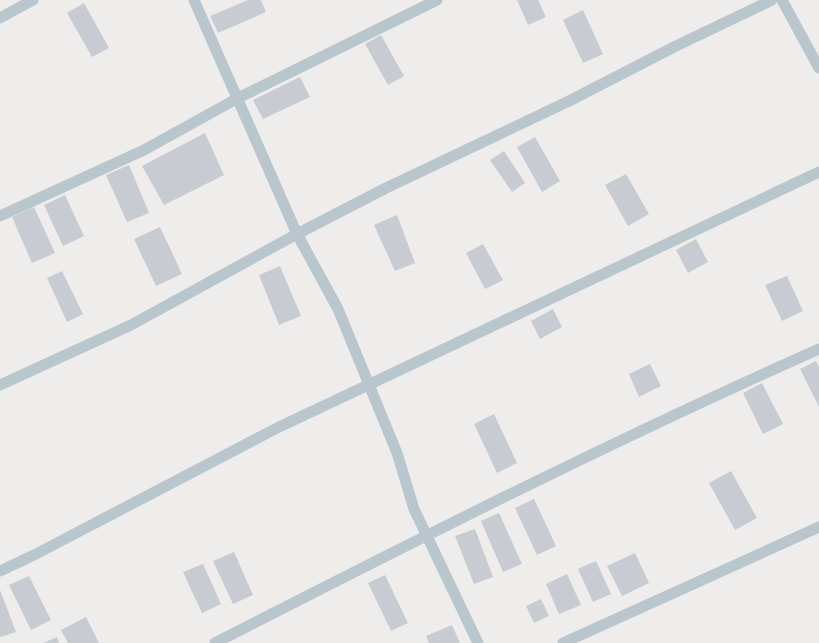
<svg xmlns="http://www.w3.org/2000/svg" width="819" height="643" viewBox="0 0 819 643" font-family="Raleway,sans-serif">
	<rect width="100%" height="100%" fill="#efecec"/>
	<g fill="#c8ccd2">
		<path d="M248,0H261L266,12L218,33L210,16Z"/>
		<path d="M517,0H538L546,17L528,25Z"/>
		<path d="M84,3L109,48L92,57L67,13Z"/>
		<path d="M583,10L603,54L583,63L563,20Z"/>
		<path d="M381,35L404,76L388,85L365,44Z"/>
		<path d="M300,77L310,97L263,119L253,100Z"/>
		<path d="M205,133L224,175L164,205L142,166Z"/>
		<path d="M535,137L560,181L542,192L517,147Z"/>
		<path d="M504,151L525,183L512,192L490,160Z"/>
		<path d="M129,165L149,213L127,222L106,175Z"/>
		<path d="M626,174L649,214L628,226L605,185Z"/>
		<path d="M65,195L84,236L63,246L44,205Z"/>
		<path d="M34,207L55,253L32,263L12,217Z"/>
		<path d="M397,215L415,263L395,271L374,225Z"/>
		<path d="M160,227L182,274L156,286L134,239Z"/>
		<path d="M696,239L708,262L688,273L676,250Z"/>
		<path d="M483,244L503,280L485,289L466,253Z"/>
		<path d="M280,266L301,316L279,325L259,275Z"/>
		<path d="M62,271L83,314L67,322L47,278Z"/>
		<path d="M787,276L803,311L782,321L765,285Z"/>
		<path d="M553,309L562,327L540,339L531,321Z"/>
		<path d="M816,361L819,367V407L800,369Z"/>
		<path d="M650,364L661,386L639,397L629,374Z"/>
		<path d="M762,383L783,424L763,434L743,393Z"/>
		<path d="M494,414L517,463L497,473L474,424Z"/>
		<path d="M731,471L757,518L735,530L709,483Z"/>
		<path d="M534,499L556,546L537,555L515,508Z"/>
		<path d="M499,513L522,564L503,572L481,521Z"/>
		<path d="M475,529L493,577L474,584L455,536Z"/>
		<path d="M234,552L253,595L233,604L213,561Z"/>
		<path d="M635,553L649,583L622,596L607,566Z"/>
		<path d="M596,561L611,594L593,602L578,569Z"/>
		<path d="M203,564L221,604L202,613L183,572Z"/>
		<path d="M567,574L581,605L559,614L546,584Z"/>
		<path d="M385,575L408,623L391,631L368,583Z"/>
		<path d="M29,576L51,620L31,630L9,585Z"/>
		<path d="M0,590L16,632L0,637Z"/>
		<path d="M541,599L549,616L534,623L526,606Z"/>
		<path d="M86,617L99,643H68L61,630Z"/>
		<path d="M452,625L460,643H429L426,636Z"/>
		<path d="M57,637L59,643H43Z"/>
	</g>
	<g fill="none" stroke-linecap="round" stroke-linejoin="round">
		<g stroke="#b9c6cd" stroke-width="11">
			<path d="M194,0L297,234L338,309L397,453L414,509L478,643"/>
			<path d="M782,0L819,68"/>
			<path d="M0,18L33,0"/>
			<path d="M0,216L144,150L238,98L437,0"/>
			<path d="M0,385L131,325L297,234L386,188L569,101L676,46L772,0"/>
			<path d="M0,571L36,554L277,428L819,172"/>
			<path d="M215,643C414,541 614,440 819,349"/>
			<path d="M563,643L819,527"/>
		</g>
	</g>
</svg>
